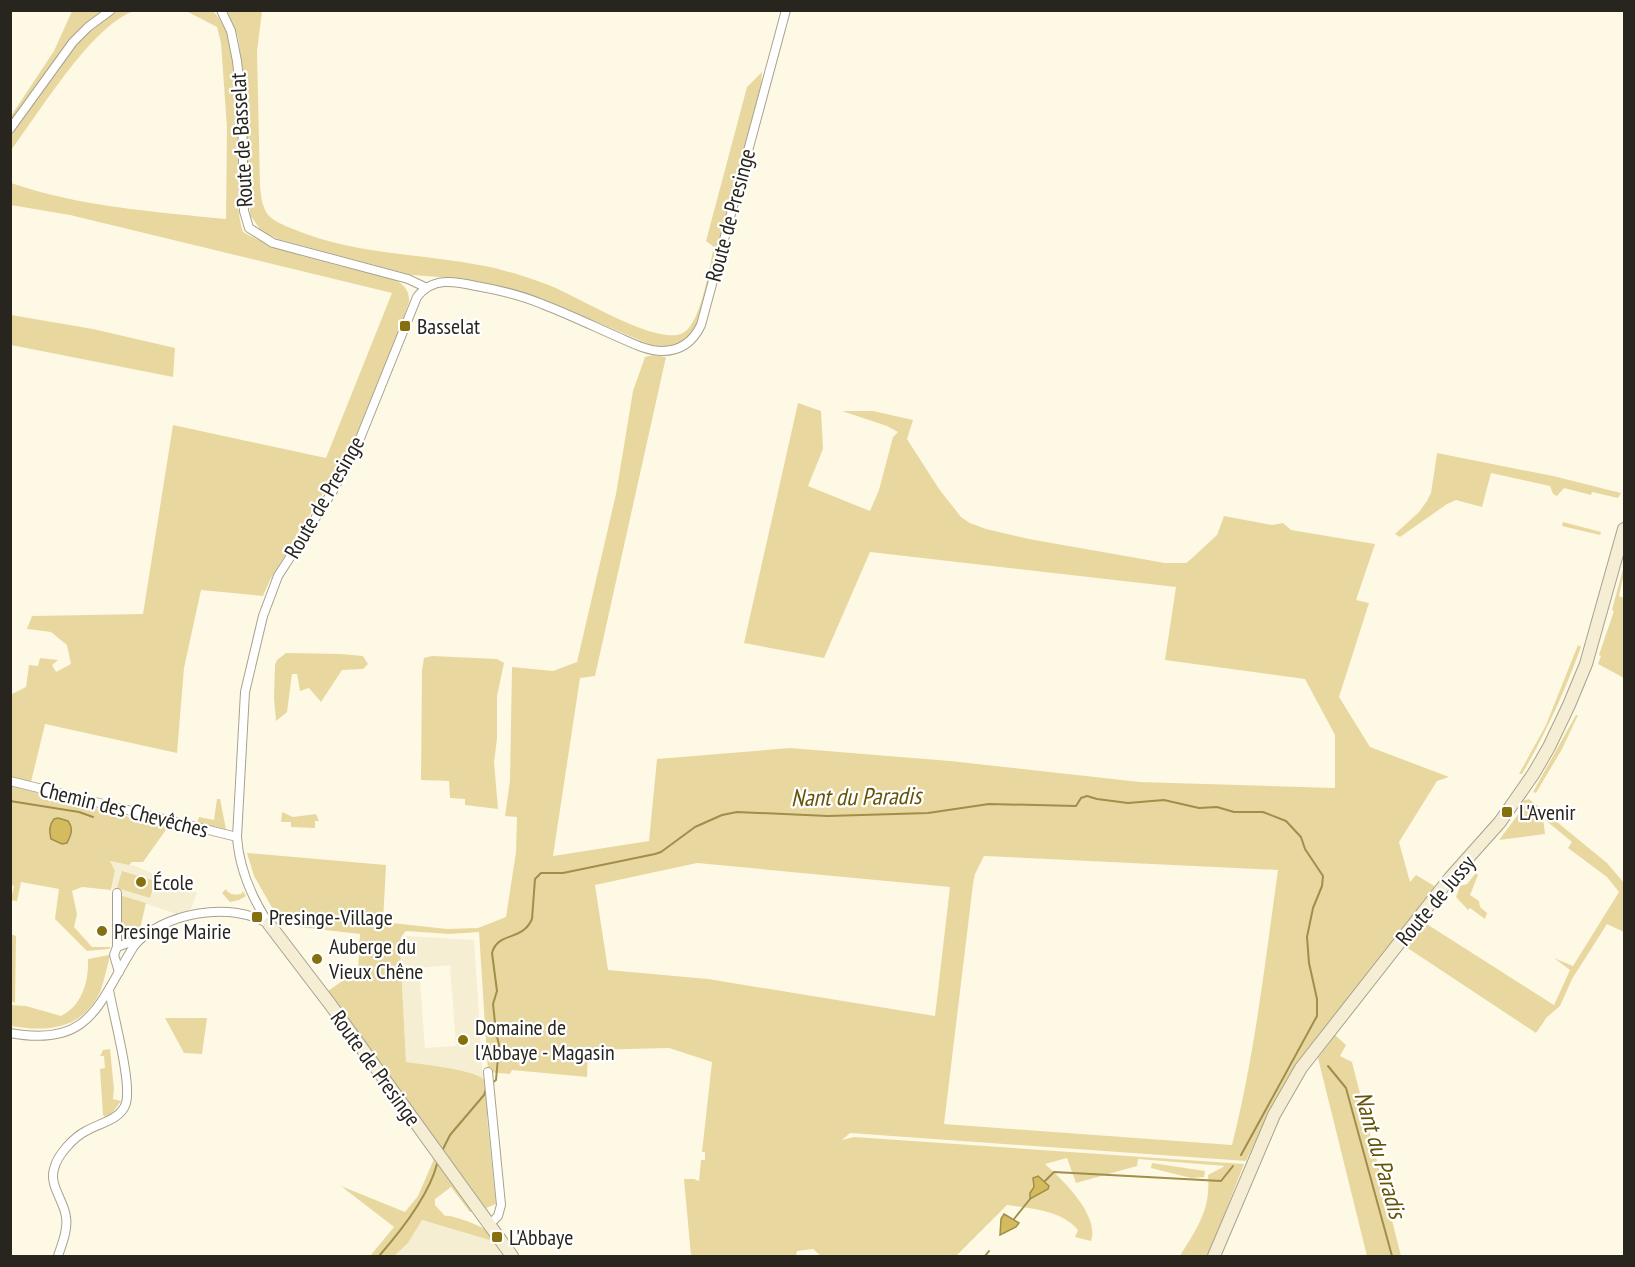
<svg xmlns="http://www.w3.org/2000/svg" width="1635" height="1267" viewBox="0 0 1635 1267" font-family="'PT Sans Narrow',sans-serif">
	<rect width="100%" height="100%" fill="#fef9e5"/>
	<g fill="#f6eed3" fill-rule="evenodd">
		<path d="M110,861L135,866L197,893L191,909L177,914L119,895V890L112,888L115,871Z"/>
		<path d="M407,936L474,940L483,1078L470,1073L406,1063L400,946L401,939ZM450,965L456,1046L425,1048L419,968Z"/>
		<path d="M422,1220L493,1241L504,1256H394L408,1243Z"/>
	</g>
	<g fill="#e8d8a0" fill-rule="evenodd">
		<path d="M72,11H106L85,25L11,125V116L54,51Z"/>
		<path d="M117,11H133C88,30 41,111 11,150L10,134L56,74L73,47L84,36Z"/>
		<path d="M186,11H213C244,43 239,124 239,167C238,189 236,210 243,232C278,252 317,260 356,270C368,272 381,274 392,279C403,283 410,290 409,302C388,364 363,425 333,483L330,482L270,580L263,596L201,590L184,668L177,753L45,724L31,782L11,778L10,695L26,687L29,665L38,666L40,658L58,660L52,665L56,672L71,664L67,645L51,632L27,629L32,616L143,614L173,425L326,458L392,293L70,215L11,205V183C76,206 156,212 226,219L227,128L221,43L217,27Z"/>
		<path d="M227,11H262L257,51L260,186C261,196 262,208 269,216C279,225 294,229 306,234C364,255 425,254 485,266C505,270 527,277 546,284C576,295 653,344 681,334C701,327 709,267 714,247L706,241L747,87L762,72L761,84C745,145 729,206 713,267C707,288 704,319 689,336C679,347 664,348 651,345L552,303L518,292L466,279L412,275L278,239L262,232L250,215L244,80L238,37Z"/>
		<path d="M11,315L93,329L175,348L173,377L11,345Z"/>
		<path d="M653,355L666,357L595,676L580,678L553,856L649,841L657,759L790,748L950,761L1140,782L1335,788V735L1305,679L1165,660L1176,587L870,552L824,658L744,643L798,403L821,411L823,449L808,486L870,511L879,490L893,437L898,432L887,426L842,411H873L913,420L907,439L939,489L961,517L970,523L986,529L1029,539L1165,563H1186L1190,560L1217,535L1224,516L1272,525L1283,523L1291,530L1375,544L1356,600L1369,603L1339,697L1370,747L1449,777L1437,781L1399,842L1410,882L1416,875L1436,887L1296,1065L1270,1111L1246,1161L850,1133L842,1140L854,1137L1244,1164L1208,1256H1180C1197,1228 1211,1210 1208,1175L1225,1166L1138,1159L1137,1166L1076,1183L1067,1158L1045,1164C1064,1181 1100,1216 1091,1241L1075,1237L1078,1230C1061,1210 1032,1209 1007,1205L956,1256H821L813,1249L797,1251L796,1256H691L684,1179H694L699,1181L701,1160H705V1152H702L712,1062L669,1048L588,1050L587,1077L512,1070L510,1074L488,1072L479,932L449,934L406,931L401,937L400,946L406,1062C423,1065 477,1069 487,1082V1117L496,1204L486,1208L328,991L358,970L360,934L282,925L254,876L247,853L386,865L383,922L447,929L478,928L506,917L516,852L517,817L505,816L510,781L512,667L553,671L577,662L616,494L633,391L645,357ZM984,856L1278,870C1265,962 1255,1054 1232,1145L944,1124L973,884L975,874ZM697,863L950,887L935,1016L708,979L608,970L595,885Z"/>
		<path d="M1437,453L1553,476L1621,493L1618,498L1592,492L1591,495L1564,488L1557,496L1553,494L1550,486L1491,473L1482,507L1456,500L1447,504L1400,537L1395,534L1419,512L1427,501L1431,493Z"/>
		<path d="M1563,522L1601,532L1600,535L1562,526Z"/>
		<path d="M1624,565V573L1619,596L1624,598V678L1598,664L1601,656L1599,655L1614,611L1612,610Z"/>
		<path d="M1578,645L1581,647C1565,691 1546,733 1522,774H1519L1546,725Z"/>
		<path d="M286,653L341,654L363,656L368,664L363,669L342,670L321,702L309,688L300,691L297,674H292L287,712L276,721L274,698L275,665L277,660Z"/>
		<path d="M432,656L497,659L504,663L497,696V739L494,762L498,809L465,805V799L450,798L449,781L421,780L422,670L424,658Z"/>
		<path d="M1576,715H1578L1562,749L1536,793L1533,792Z"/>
		<path d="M11,786L168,827L143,862H132L129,865L110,861L115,871L111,890L82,887L72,891L77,914L74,927L92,947H111L109,949L87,951L55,919L59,889L21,882L17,901L11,900L14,886L11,885Z"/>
		<path d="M217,799H220L226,829L197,823L199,817L214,820Z"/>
		<path d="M1529,799L1607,863L1624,883V932L1607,924L1572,979L1560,1006L1547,1017L1536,1033L1403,945L1422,921L1554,1005L1570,970L1554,958L1573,966L1619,892L1607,877L1568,848L1572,842L1543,818L1545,834L1499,840L1526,804L1521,801Z"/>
		<path d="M282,812L293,817L316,814L319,821H315V828L291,827V822H281Z"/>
		<path d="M122,871L155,881L150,898L117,888Z"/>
		<path d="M1476,873L1478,875L1470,895L1479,901L1480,907L1487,913L1485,919L1470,908L1468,910L1456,897L1460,886L1467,884Z"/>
		<path d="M226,889C229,895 235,895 241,894L243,891L246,896L239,900L230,902L222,893Z"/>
		<path d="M119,895L146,903L139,933L124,941L120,940Z"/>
		<path d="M10,934L16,936L15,1003L11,1001Z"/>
		<path d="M109,955V960C106,970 104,982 100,992C82,1030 47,1032 11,1026V1005L26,1006L61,1016C82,1006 89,981 88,959Z"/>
		<path d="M165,1018H207L202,1054L184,1053Z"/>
		<path d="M1335,1035L1346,1045L1340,1056L1352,1062L1401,1256H1367L1318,1058Z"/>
		<path d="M110,1049L114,1089L113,1099L121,1101L113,1112L106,1118L103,1115L100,1069L105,1068L104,1056H100L103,1050Z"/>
		<path d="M434,1159L473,1211L470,1212L451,1187L435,1199V1205L445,1216C451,1214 484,1227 489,1232C491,1234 492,1238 493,1241L422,1220L408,1243L394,1256H370L394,1227L341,1186L405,1212L418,1196Z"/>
		<path d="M1152,1163L1205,1171L1204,1177L1191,1178L1151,1168Z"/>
	</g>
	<g fill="#d4bb5d" stroke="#a08e4a" stroke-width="1.5">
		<path d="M58,818L68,821C74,829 71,835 67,843L62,844L51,839C49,832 49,825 54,819Z"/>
		<path d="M1038,1176L1049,1186L1048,1189L1030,1199V1193L1034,1187L1033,1178Z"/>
		<path d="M1004,1214L1019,1223L1016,1227L1000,1235L1001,1219Z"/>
	</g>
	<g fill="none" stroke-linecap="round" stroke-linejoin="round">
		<g stroke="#a08e4a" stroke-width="2">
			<path d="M10,801L79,812L93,817"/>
			<path d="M1328,1066L1346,1088L1392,1256"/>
			<path d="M492,1083L496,1080L499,1045L496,1032L493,1004L497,991L492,953C498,931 522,942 532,919L535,879L541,873H563L655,854L661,852L695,827L722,815L737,812L828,816L928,813L989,804L1076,806L1081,798L1087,796L1097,799L1128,803L1164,800L1199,808L1217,807L1234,812H1263L1286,821L1301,837L1305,849L1323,876L1322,886L1313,908L1307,937L1309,963L1317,999V1016L1241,1155"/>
			<path d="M443,1149L450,1135L484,1095L487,1086"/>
			<path d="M1045,1181L1054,1172L1221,1181L1233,1166"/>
			<path d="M1014,1219L1030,1199"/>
			<path d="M379,1256C400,1232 429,1195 437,1164"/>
			<path d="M985,1256L989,1251"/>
		</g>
		<g stroke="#a7a28f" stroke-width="10">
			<g id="street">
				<path d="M221,10L231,31L237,61L242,109L244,211L249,228L273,243L408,279L425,287"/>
				<path d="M10,129L73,42L88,27L111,10"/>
				<path d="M10,781L237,837"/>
				<path d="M117,893V947"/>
				<path d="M269,924C252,898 239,867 237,837L245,692L263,616L278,576L334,489L359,441L417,297C432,277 454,281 476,286C499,290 521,295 542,304C568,314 593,326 618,337C632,343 647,351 662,351C681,351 693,342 701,325L786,10"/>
				<path d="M119,972L114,955L117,947L139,939"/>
				<path d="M10,1033C92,1048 98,1003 134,946C161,913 232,900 268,924"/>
				<path d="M488,1072L501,1205L498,1216L490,1224"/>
				<path d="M58,1256C62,1244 68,1230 66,1217C64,1200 49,1186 54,1169C57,1155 74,1137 86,1131C99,1123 121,1120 126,1103C132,1083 113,1014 109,990"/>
			</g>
		</g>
		<g stroke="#a7a28f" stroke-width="14">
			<g id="secondary">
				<path d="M269,924L330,1004L512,1256"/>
				<path d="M1214,1256L1274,1115L1301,1068L1450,878L1500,822L1534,773L1549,747L1569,705L1586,664L1624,529"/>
			</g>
		</g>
		<use href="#street" stroke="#fff" stroke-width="8"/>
		<use href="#secondary" stroke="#f5eed4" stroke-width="12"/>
	</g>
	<g fill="#856f0f" stroke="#fff" stroke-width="2">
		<rect x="399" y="320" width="12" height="12" rx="3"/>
		<rect x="1501" y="806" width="12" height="12" rx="3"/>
		<circle cx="141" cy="882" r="6"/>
		<rect x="251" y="911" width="12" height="12" rx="3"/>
		<circle cx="102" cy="931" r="6"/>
		<circle cx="317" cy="959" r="6"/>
		<circle cx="463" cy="1040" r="6"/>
		<rect x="491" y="1231" width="12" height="12" rx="3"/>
	</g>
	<g text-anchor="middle" stroke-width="4.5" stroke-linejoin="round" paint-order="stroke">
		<g font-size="22" fill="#27251e" stroke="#fff">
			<text transform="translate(241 140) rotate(-93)" y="8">Route de Basselat</text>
			<text transform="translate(730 215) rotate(-75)" y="8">Route de Presinge</text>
			<text transform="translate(324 497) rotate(-60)" y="8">Route de Presinge</text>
			<text transform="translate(124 809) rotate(14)" y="8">Chemin des Chevêches</text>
			<text transform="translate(1435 900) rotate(-50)" y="8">Route de Jussy</text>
			<text transform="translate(376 1068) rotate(54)" y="8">Route de Presinge</text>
		</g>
		<g font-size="22" fill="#27251e" stroke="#fff" text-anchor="start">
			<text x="417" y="334">Basselat</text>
			<text x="1519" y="820">L'Avenir</text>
			<text x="153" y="890">École</text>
			<text x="269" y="925">Presinge-Village</text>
			<text x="114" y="939">Presinge Mairie</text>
			<text x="329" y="954">Auberge du<tspan x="329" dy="25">Vieux Chêne</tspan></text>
			<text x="475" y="1035">Domaine de<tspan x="475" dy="25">l'Abbaye - Magasin</tspan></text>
			<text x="509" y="1245">L'Abbaye</text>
		</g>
		<g font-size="24" font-style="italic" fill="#655308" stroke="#fff">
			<text transform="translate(856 797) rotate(-1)" y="8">Nant du Paradis</text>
			<text transform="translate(1380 1155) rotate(74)" y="8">Nant du Paradis</text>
		</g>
	</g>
	<rect width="1635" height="1267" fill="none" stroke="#27251e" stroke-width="24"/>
</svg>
